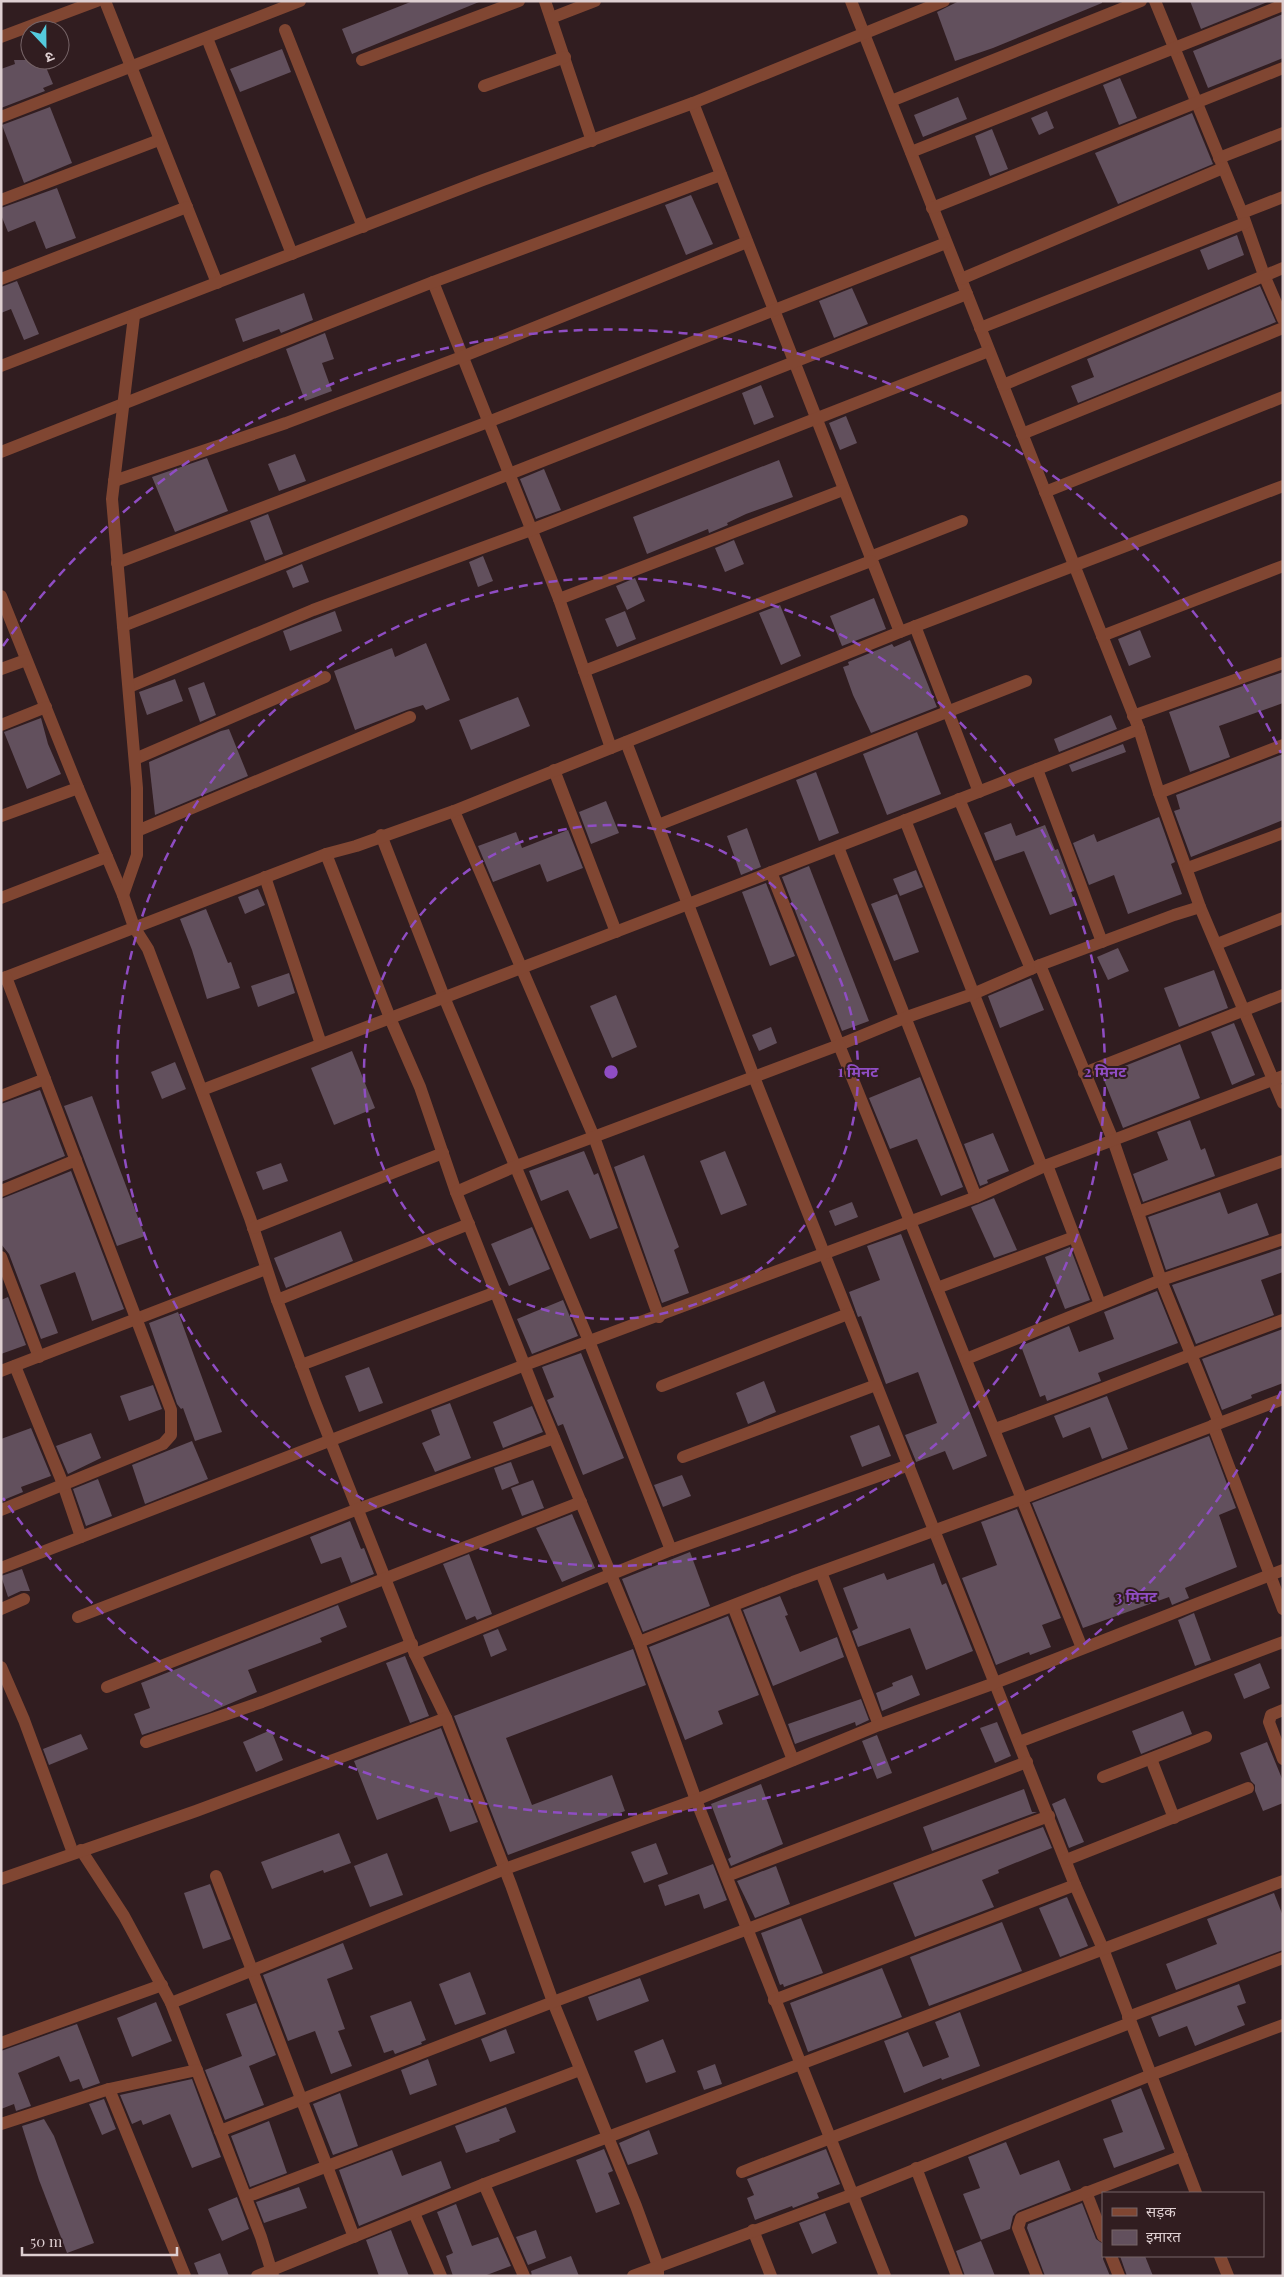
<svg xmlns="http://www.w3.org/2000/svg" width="1284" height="2277" viewBox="0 0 1284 2277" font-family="'Playfair Display','Noto Sans Devanagari',serif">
	<rect width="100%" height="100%" fill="#311d20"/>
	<g fill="#62505d">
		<path d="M413,1L479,2L352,54L342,29Z"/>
		<path d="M959,1H1102V3L993,48L955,61L937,12Z"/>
		<path d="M1190,1H1270L1201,29Z"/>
		<path d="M1283,14V58L1208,88L1193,51Z"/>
		<path d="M282,49L291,72L240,92L230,69Z"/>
		<path d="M14,60H43L53,84L43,88L45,91L1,108V69L15,64Z"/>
		<path d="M1120,78L1137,118L1119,125L1103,85Z"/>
		<path d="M958,97L967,119L923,137L914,115Z"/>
		<path d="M50,107L72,163L24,183L2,125Z"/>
		<path d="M1047,111L1054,128L1039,135L1031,118Z"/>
		<path d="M1192,113L1213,164L1118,204L1095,153Z"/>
		<path d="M992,129L1008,169L990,176L975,136Z"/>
		<path d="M57,188L76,238L46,249L35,221L8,232L1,215V208Z"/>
		<path d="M691,195L713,244L686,255L665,205Z"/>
		<path d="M1237,235L1244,255L1208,270L1200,250Z"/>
		<path d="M17,281L39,334L24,340L11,309L1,313V287Z"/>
		<path d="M1260,286L1276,322L1078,403L1071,386L1094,377L1087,359Z"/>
		<path d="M852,288L868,324L834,338L819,301Z"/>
		<path d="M304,293L313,320L281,333L279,329L243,342L235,319Z"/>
		<path d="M325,333L334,359L322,363L332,391L305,401L286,349Z"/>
		<path d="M761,385L774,417L754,425L742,393Z"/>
		<path d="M846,416L857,443L840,450L829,423Z"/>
		<path d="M295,454L306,481L279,491L268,464Z"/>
		<path d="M207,458L228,511L175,532L152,477Z"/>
		<path d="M779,460L793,497L746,514L727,523L728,525L709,533L708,529L647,554L633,517Z"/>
		<path d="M544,469L561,510L536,519L520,479Z"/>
		<path d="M268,514L283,554L265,561L250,521Z"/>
		<path d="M734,540L744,564L725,572L715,548Z"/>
		<path d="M483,556L493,581L478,587L469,562Z"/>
		<path d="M302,564L309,582L293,588L286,571Z"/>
		<path d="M635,578L645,601L627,610L616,586Z"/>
		<path d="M874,598L886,629L842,646L830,616Z"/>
		<path d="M780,605L801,656L781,665L759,613Z"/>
		<path d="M335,611L342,631L290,651L283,631Z"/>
		<path d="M625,611L636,639L617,647L605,619Z"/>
		<path d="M1140,630L1151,657L1129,666L1118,639Z"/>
		<path d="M910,640L937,707L871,733L853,695L843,667L849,665L848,662L892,644L894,647Z"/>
		<path d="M426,643L450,700L426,710L423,705L407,710L355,730L334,671L392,648L395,657Z"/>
		<path d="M1283,672V703L1219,726L1230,757L1190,772L1169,712Z"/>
		<path d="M175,679L183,701L147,715L139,692Z"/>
		<path d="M204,682L216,715L200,722L188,688Z"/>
		<path d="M518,697L530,726L471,750L459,720Z"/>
		<path d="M1111,715L1117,729L1059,752L1054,739Z"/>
		<path d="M41,718L48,744L61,774L27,789L4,732Z"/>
		<path d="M229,729L248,776L155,815L149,762L221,731Z"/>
		<path d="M917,732L941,794L887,815L863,754Z"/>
		<path d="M1123,744L1126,752L1072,772L1069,765Z"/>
		<path d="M1283,754V820L1191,857L1174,811L1180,809L1176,795Z"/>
		<path d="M816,772L839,833L819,841L796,780Z"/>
		<path d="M606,801L619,833L591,844L579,812Z"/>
		<path d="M1159,817L1175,862L1171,864L1182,894L1128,914L1114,875L1089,885L1073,843L1094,834L1097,842Z"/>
		<path d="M1011,823L1016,836L1045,825L1055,850L1058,849L1074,891L1071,892L1076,905L1050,915L1024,851L995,861L984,833Z"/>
		<path d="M747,828L761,867L741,875L727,836Z"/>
		<path d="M568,830L583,868L547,882L540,864L493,882L478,846L516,832L522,848Z"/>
		<path d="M809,866L869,1021L842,1031L782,877Z"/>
		<path d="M916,870L923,887L900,896L893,879Z"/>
		<path d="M766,883L795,956L770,966L742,892Z"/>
		<path d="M258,889L265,905L245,914L238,897Z"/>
		<path d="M897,894L919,952L894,961L871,904Z"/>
		<path d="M206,909L228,963L231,962L240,988L207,999L192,950L180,919Z"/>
		<path d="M1118,948L1129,971L1108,980L1097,957Z"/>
		<path d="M1214,970L1228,1008L1179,1027L1164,988Z"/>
		<path d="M289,973L295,993L258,1007L251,986Z"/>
		<path d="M1031,978L1044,1010L1000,1028L988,996Z"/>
		<path d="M616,995L637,1047L612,1058L590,1006Z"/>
		<path d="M1234,1023L1255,1075L1232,1085L1211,1032Z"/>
		<path d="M771,1027L777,1043L759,1051L752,1035Z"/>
		<path d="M1180,1044L1200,1098L1123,1128L1102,1075Z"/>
		<path d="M352,1051L375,1108L334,1125L311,1068Z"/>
		<path d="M175,1062L186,1089L162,1099L151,1072Z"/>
		<path d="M920,1077L965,1192L963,1187L941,1196L917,1139L890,1149L869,1098Z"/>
		<path d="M40,1090L65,1156L1,1182V1104Z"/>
		<path d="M92,1096L145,1236L117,1246L64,1106Z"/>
		<path d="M1190,1120L1201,1150L1205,1148L1215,1176L1143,1202L1133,1174L1168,1160L1157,1132Z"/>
		<path d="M993,1133L1009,1171L987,1180L988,1183L980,1186L964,1144Z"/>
		<path d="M584,1151L594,1175L598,1173L618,1228L590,1239L568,1190L541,1201L529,1171Z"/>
		<path d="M725,1151L747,1205L721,1215L700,1161Z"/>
		<path d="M644,1155L679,1247L674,1250L689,1293L662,1303L614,1167Z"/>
		<path d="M281,1163L288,1181L263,1190L256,1172Z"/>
		<path d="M71,1171L124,1309L92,1321L75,1272L40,1285L58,1333L41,1339L9,1254L1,1244V1199Z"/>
		<path d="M1220,1192L1228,1214L1257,1203L1269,1235L1166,1270L1148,1217Z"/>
		<path d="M994,1198L1017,1250L994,1258L971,1207Z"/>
		<path d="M852,1202L858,1217L835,1226L829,1211Z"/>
		<path d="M532,1227L550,1269L509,1286L491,1244Z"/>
		<path d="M341,1231L353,1261L286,1288L274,1258Z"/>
		<path d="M901,1234L987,1456L953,1470L945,1451L916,1462L915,1459L905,1435L937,1423L918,1372L886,1384L861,1316L858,1317L849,1292L880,1280L867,1246Z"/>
		<path d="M1070,1247L1090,1300L1065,1309L1045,1257Z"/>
		<path d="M1283,1248V1272L1261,1280L1274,1315L1196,1344L1172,1285Z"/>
		<path d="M1157,1291L1178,1343L1098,1373L1101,1381L1047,1401L1045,1395L1040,1397L1021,1346L1069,1326L1079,1352L1114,1339L1104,1312Z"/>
		<path d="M8,1297L26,1345L1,1354V1300Z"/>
		<path d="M563,1300L578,1336L532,1354L517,1319Z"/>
		<path d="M178,1312L222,1432L195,1441L183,1408L181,1409L177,1404L149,1323Z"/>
		<path d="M1283,1329V1383L1251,1395L1252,1398L1222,1410L1202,1359Z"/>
		<path d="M581,1353L624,1458L583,1475L563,1424L558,1426L547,1400L554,1397L542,1367Z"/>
		<path d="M369,1367L383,1403L359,1412L345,1376Z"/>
		<path d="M764,1381L776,1412L748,1424L736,1393Z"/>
		<path d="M153,1385L162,1409L129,1421L120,1396Z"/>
		<path d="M1107,1396L1128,1449L1102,1459L1090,1427L1063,1438L1054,1416Z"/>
		<path d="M450,1403L471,1458L435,1472L422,1443L440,1435L431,1410Z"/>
		<path d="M532,1406L543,1432L503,1448L493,1422Z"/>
		<path d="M879,1425L891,1456L862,1467L850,1436Z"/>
		<path d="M31,1428L51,1476L21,1487L23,1492L1,1501V1439Z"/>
		<path d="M91,1433L101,1458L68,1474L56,1446Z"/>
		<path d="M1209,1436L1236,1508L1219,1515L1237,1567L1185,1588L1189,1598L1172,1605L1169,1597L1083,1628L1032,1503Z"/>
		<path d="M192,1441L208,1479L145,1504L132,1465Z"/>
		<path d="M511,1462L519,1483L502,1490L494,1468Z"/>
		<path d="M682,1475L691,1496L663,1507L654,1485Z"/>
		<path d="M98,1479L112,1516L86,1526L73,1489Z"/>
		<path d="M533,1480L544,1508L522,1516L511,1488Z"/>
		<path d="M1017,1509L1061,1618L1042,1625L1051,1647L1030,1655L1029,1652L996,1665L962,1578L997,1565L981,1522Z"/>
		<path d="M572,1514L595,1568L562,1582L536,1528Z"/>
		<path d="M350,1521L361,1549L364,1548L374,1574L351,1583L341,1557L321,1564L310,1537Z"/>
		<path d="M690,1552L710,1606L643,1632L622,1579Z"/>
		<path d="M469,1554L492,1614L477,1620L475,1616L466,1620L443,1564Z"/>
		<path d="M934,1563L942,1585L946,1583L973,1651L926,1670L910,1628L858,1647L852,1631L858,1628L843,1588L884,1573L887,1580Z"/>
		<path d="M22,1569L30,1591H21L8,1597L1,1576Z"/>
		<path d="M780,1596L788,1615L785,1616L800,1652L837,1637L844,1657L773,1686L743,1610Z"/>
		<path d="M338,1605L347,1627L320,1638L322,1642L248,1670L257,1692L210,1712L142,1735L134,1714L150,1708L141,1683Z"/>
		<path d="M1194,1613L1211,1660L1195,1666L1178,1620Z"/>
		<path d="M728,1616L759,1695L718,1711L723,1724L685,1740L649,1647Z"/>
		<path d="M498,1629L507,1650L491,1657L483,1635Z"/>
		<path d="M633,1649L646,1685L506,1738L532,1805L612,1775L625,1811L508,1855L454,1716Z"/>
		<path d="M405,1656L429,1716L410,1723L386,1663Z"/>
		<path d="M1260,1663L1270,1688L1244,1699L1234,1674Z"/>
		<path d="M912,1675L920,1695L882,1711L876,1693L893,1686L892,1683Z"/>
		<path d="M861,1699L869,1720L856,1726L855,1722L795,1744L788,1724Z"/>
		<path d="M1183,1711L1192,1734L1141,1754L1132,1731Z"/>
		<path d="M997,1722L1011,1756L995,1763L980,1728Z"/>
		<path d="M441,1728L478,1822L450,1832L437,1797L377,1820L354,1761Z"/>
		<path d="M271,1730L283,1760L256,1772L243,1742Z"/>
		<path d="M81,1734L88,1749L49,1765L43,1749Z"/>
		<path d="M877,1735L892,1773L877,1779L862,1741Z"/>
		<path d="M1267,1742L1283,1781V1803L1263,1811L1255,1791V1785L1251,1781L1240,1753Z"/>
		<path d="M761,1784L783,1844L731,1866L728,1859L731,1857L711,1804Z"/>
		<path d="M1024,1789L1032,1812H1037L932,1851L923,1827Z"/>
		<path d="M1065,1798L1084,1842L1069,1848L1052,1804Z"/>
		<path d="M1043,1827L1052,1848L998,1870L999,1873L982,1880L994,1907L915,1937L893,1883Z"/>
		<path d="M339,1833L351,1863L324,1873L323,1870L272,1889L261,1862Z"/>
		<path d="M656,1843L668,1874L644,1883L631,1852Z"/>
		<path d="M387,1853L403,1895L370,1907L354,1866Z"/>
		<path d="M713,1864L727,1900L704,1909L699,1894L665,1906L658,1885Z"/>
		<path d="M776,1866L790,1904L755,1918L737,1881Z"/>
		<path d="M210,1884L231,1939L203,1949L184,1893Z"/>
		<path d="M1274,1893L1283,1916V1950L1176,1990L1166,1964L1217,1944L1207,1919Z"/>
		<path d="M1067,1897L1088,1946L1060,1957L1039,1908Z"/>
		<path d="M801,1918L823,1973L784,1987L783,1984L780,1985L761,1933Z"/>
		<path d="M1002,1922L1022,1971L929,2006L910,1957Z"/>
		<path d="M343,1943L353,1969L327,1979L345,2029L338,2031L352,2066L331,2074L315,2031L288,2041L263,1975Z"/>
		<path d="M882,1968L902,2017L808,2052L790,2003Z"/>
		<path d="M470,1972L486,2014L455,2025L439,1984Z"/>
		<path d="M640,1978L649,2001L597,2021L588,1997Z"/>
		<path d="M1239,1984L1246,2003L1237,2006L1245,2025L1195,2046L1187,2026L1159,2037L1151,2017Z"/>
		<path d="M411,2001L426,2040L421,2042L422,2044L395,2054L393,2050L384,2053L370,2016Z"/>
		<path d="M156,2002L172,2041L132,2057L117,2018Z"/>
		<path d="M256,2003L276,2055L249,2066L264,2105L225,2120L205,2070L242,2056L226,2014Z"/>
		<path d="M960,2012L980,2066L942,2080L941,2078L904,2093L884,2041L908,2032L923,2067L949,2057L935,2022Z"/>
		<path d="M77,2024L100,2083L83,2089L79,2079L70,2082L59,2056L18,2073L31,2106L16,2111L14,2104L1,2109V2051Z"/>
		<path d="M506,2029L515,2053L490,2062L481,2039Z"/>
		<path d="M663,2039L676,2072L646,2083L634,2051Z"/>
		<path d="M428,2059L437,2085L410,2095L401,2070Z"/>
		<path d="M715,2064L722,2084L704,2090L697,2071Z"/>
		<path d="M192,2079L221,2157L192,2168L170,2114L143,2125L141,2120L132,2124L120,2095Z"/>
		<path d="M1141,2088L1165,2149L1114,2168L1103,2139L1123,2132L1111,2100Z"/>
		<path d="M340,2093L358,2146L333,2155L313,2104Z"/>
		<path d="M104,2099L116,2129L102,2135L89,2104Z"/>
		<path d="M506,2107L516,2132L499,2139L500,2141L466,2153L455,2126Z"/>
		<path d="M44,2119L54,2136L94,2243L67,2253L39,2180L22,2126Z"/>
		<path d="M269,2121L287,2173L250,2187L231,2136Z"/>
		<path d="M649,2130L658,2154L628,2165L619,2143Z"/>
		<path d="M1006,2142L1020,2175L1059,2160L1071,2190L1018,2211L1013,2216L1010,2229L981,2240L963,2194L980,2188L968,2157Z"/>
		<path d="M604,2149L613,2171L608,2173L620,2204L596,2213L576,2160Z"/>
		<path d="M826,2149L840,2184L817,2193L819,2198L793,2208L792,2206L755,2220L747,2198L754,2195L747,2179Z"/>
		<path d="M392,2150L402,2176L441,2161L451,2188L359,2226L339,2170Z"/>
		<path d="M299,2187L307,2208L264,2223L256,2202Z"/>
		<path d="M237,2197L249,2229L222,2241L208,2209Z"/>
		<path d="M1082,2203L1096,2239L1103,2244V2259L1110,2276H1045L1027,2228L1028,2224Z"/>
		<path d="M456,2204L472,2246L498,2237L511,2266L484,2276H453L446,2256L453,2253L437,2212Z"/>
		<path d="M825,2213L837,2243L812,2254L799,2223Z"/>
		<path d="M391,2230L401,2256L409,2276H379L366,2240Z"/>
		<path d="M536,2230L546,2258L528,2265L516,2237Z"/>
		<path d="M981,2241L995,2276H965L956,2251Z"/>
		<path d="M220,2253L229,2276H199L194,2263Z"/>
		<path d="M571,2256L579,2276H532L531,2271Z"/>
		<path d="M1120,2256H1145L1153,2276H1127Z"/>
	</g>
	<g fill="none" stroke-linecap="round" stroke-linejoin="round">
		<g stroke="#804632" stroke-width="12">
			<path d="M105,1L217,283"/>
			<path d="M545,1L592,141"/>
			<path d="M851,1L1139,729L1159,793L1200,907L1283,1103"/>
			<path d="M1155,1L1242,213L1264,275L1283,319"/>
			<path d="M551,18L595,1"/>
			<path d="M285,30L363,227"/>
			<path d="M1,37L97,1"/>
			<path d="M207,38L292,254"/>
			<path d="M362,60L519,1"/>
			<path d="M484,86L565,57"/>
			<path d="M891,101L1141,1"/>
			<path d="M693,103L900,632"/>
			<path d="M1,117L300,1"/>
			<path d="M911,152L1283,5"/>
			<path d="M1219,158L1283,133"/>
			<path d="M1,200L159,140"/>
			<path d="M932,208L1283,68"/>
			<path d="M1242,213L1283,197"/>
			<path d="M1,279L187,207"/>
			<path d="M961,279L1223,168"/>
			<path d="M433,282L559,599L611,748"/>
			<path d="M980,328L1245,223"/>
			<path d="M1,366L483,180L693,103L944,1"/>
			<path d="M1003,385L1283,268"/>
			<path d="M1022,434L1283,328"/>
			<path d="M1,452L433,282L721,175"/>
			<path d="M114,481L286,423L464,356L747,242"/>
			<path d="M1045,492L1283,397"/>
			<path d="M870,557L962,521"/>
			<path d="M117,563L488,422L946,243"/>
			<path d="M1,596L78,788L123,895L134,927L148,949L250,1218L277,1300L315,1402L415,1654L446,1718L511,1885L553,2002L636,2206L658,2266V2276"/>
			<path d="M559,599L843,490"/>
			<path d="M123,626L967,294"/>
			<path d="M915,626L979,792"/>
			<path d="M1102,636L1283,566"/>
			<path d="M1,669L26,660"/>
			<path d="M584,671L871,561"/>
			<path d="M129,687L313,610L531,530L989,351"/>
			<path d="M1133,716L1283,663"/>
			<path d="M1,725L46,707"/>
			<path d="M626,742L754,1077L1075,1885L1103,1949L1196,2193"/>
			<path d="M135,759L325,677"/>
			<path d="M1037,769L1102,942"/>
			<path d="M554,770L616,932"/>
			<path d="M1159,793L1283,745"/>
			<path d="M959,799L1031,969"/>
			<path d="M454,811L594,1137L659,1317"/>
			<path d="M1,816L78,788"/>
			<path d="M905,820L1042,1167"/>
			<path d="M658,825L1026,681"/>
			<path d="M137,831L410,717"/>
			<path d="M381,835L444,997L589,1341L671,1550"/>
			<path d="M838,847L976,1197"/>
			<path d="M326,854L390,1018L420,1087L456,1192L537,1397L639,1642L696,1800L885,2276"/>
			<path d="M1188,868L1283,833"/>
			<path d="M771,872L839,1045L907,1017L973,994L1040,965L1174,915L1200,907"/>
			<path d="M265,877L321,1044"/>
			<path d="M123,895L137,855V788L112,499L134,316"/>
			<path d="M1,898L107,857"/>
			<path d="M1217,944L1283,918"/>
			<path d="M1040,965L1113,1140L1161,1280L1219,1423"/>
			<path d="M1,979L326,854L356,846L454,811L900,632L1283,486"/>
			<path d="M1084,1073L1283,995"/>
			<path d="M202,1090C515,970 828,852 1139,729"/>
			<path d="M1,1096L45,1079"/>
			<path d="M1047,1165L1100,1304"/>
			<path d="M1,1191L76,1160"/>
			<path d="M456,1192L516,1166L839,1045L1082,1648"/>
			<path d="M1138,1212L1283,1161"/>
			<path d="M253,1228L443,1153"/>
			<path d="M1,1257L39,1357"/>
			<path d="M937,1288L1074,1237"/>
			<path d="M277,1300L469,1224"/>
			<path d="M966,1359L1161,1280L1283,1239"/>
			<path d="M301,1365L496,1292"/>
			<path d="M15,1366L63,1484L81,1537"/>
			<path d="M1,1371L266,1269"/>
			<path d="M662,1386L848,1314"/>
			<path d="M1213,1425L1283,1609"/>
			<path d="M995,1429C1092,1395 1186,1355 1283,1320"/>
			<path d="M683,1457L876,1385"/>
			<path d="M1,1510L163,1444L171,1435V1410L6,977"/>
			<path d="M1,1568L525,1365L976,1197L1047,1165L1283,1076"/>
			<path d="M821,1572L879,1725"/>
			<path d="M733,1606L793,1760"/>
			<path d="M1,1609L24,1599"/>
			<path d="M78,1617L358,1509L554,1438"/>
			<path d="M639,1642L793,1582L1021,1499L1283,1399"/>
			<path d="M415,1654L671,1550L909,1465"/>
			<path d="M1,1667L24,1720L73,1853"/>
			<path d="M107,1687L581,1502"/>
			<path d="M1283,1710L1271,1715L1269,1722L1283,1759"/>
			<path d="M146,1742L262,1702L412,1644"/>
			<path d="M1019,1742L1283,1642"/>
			<path d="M1151,1759L1174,1818"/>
			<path d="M1103,1777L1206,1737"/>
			<path d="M81,1850L124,1916L171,2003L261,2237L273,2276"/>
			<path d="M1066,1860L1248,1788"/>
			<path d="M216,1876L354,2237"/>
			<path d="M727,1876L1027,1762"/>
			<path d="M1,1879L196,1811L446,1718"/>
			<path d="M774,2000L1075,1885"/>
			<path d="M171,2003L505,1869L696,1800L879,1725L995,1683L1283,1570"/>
			<path d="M1128,2017L1283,1958"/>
			<path d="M1,2043L162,1985"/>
			<path d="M109,2089L185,2276"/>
			<path d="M1,2124L109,2089L197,2070"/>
			<path d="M220,2131L553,2002L1049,1816"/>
			<path d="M916,2168L957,2276"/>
			<path d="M742,2172L1130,2023"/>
			<path d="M484,2184L524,2276"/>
			<path d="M1086,2192L1103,2236"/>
			<path d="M246,2197L580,2070"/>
			<path d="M414,2213L441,2276"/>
			<path d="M753,2230L771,2276"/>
			<path d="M1111,2256L1119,2276"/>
			<path d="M1220,2256L1228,2276"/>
			<path d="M257,2276L484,2184L1283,1881"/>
			<path d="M633,2276L854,2194L1151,2075L1283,2025"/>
			<path d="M1037,2276L1018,2228L1021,2218L1182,2156"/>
		</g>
	</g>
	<g fill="none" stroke="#8f4dc3" stroke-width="2.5" stroke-dasharray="9 6">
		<circle cx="611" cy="1072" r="247"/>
		<circle cx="611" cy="1072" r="494"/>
		<path d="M1281 1391A742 742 0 0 1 3 1498M3 646A742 742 0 0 1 1281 753"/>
	</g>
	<circle cx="611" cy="1072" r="8" fill="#8f4dc3" stroke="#311d20" stroke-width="2.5"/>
	<g font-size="15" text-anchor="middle" font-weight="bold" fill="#8f4dc3" stroke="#311d20" stroke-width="4" stroke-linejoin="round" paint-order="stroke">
		<text x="858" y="1077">1 मिनट</text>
		<text x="1105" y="1077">2 मिनट</text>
		<text x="1136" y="1602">3 मिनट</text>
	</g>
	<rect width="1284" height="2277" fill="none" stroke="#decfd1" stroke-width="5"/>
	<rect x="1102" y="2192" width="162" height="65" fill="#311d20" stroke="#766467"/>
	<rect x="1112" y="2208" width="25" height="8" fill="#804632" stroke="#766467"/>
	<text x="1146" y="2217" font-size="15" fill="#decfd1">सड़क</text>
	<rect x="1112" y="2230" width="25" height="15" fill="#62505d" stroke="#766467"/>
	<text x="1146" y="2242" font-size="15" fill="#decfd1">इमारत</text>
	<g transform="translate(45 45) rotate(158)"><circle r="24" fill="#311d20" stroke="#766467"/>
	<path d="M0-4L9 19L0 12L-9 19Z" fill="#54cadd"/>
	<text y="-8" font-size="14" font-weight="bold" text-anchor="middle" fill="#decfd1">उ</text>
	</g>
	<path d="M22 2247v8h155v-8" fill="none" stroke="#decfd1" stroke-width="2.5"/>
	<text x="30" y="2247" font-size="15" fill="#decfd1" stroke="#311d20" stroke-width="4" paint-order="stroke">50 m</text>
</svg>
